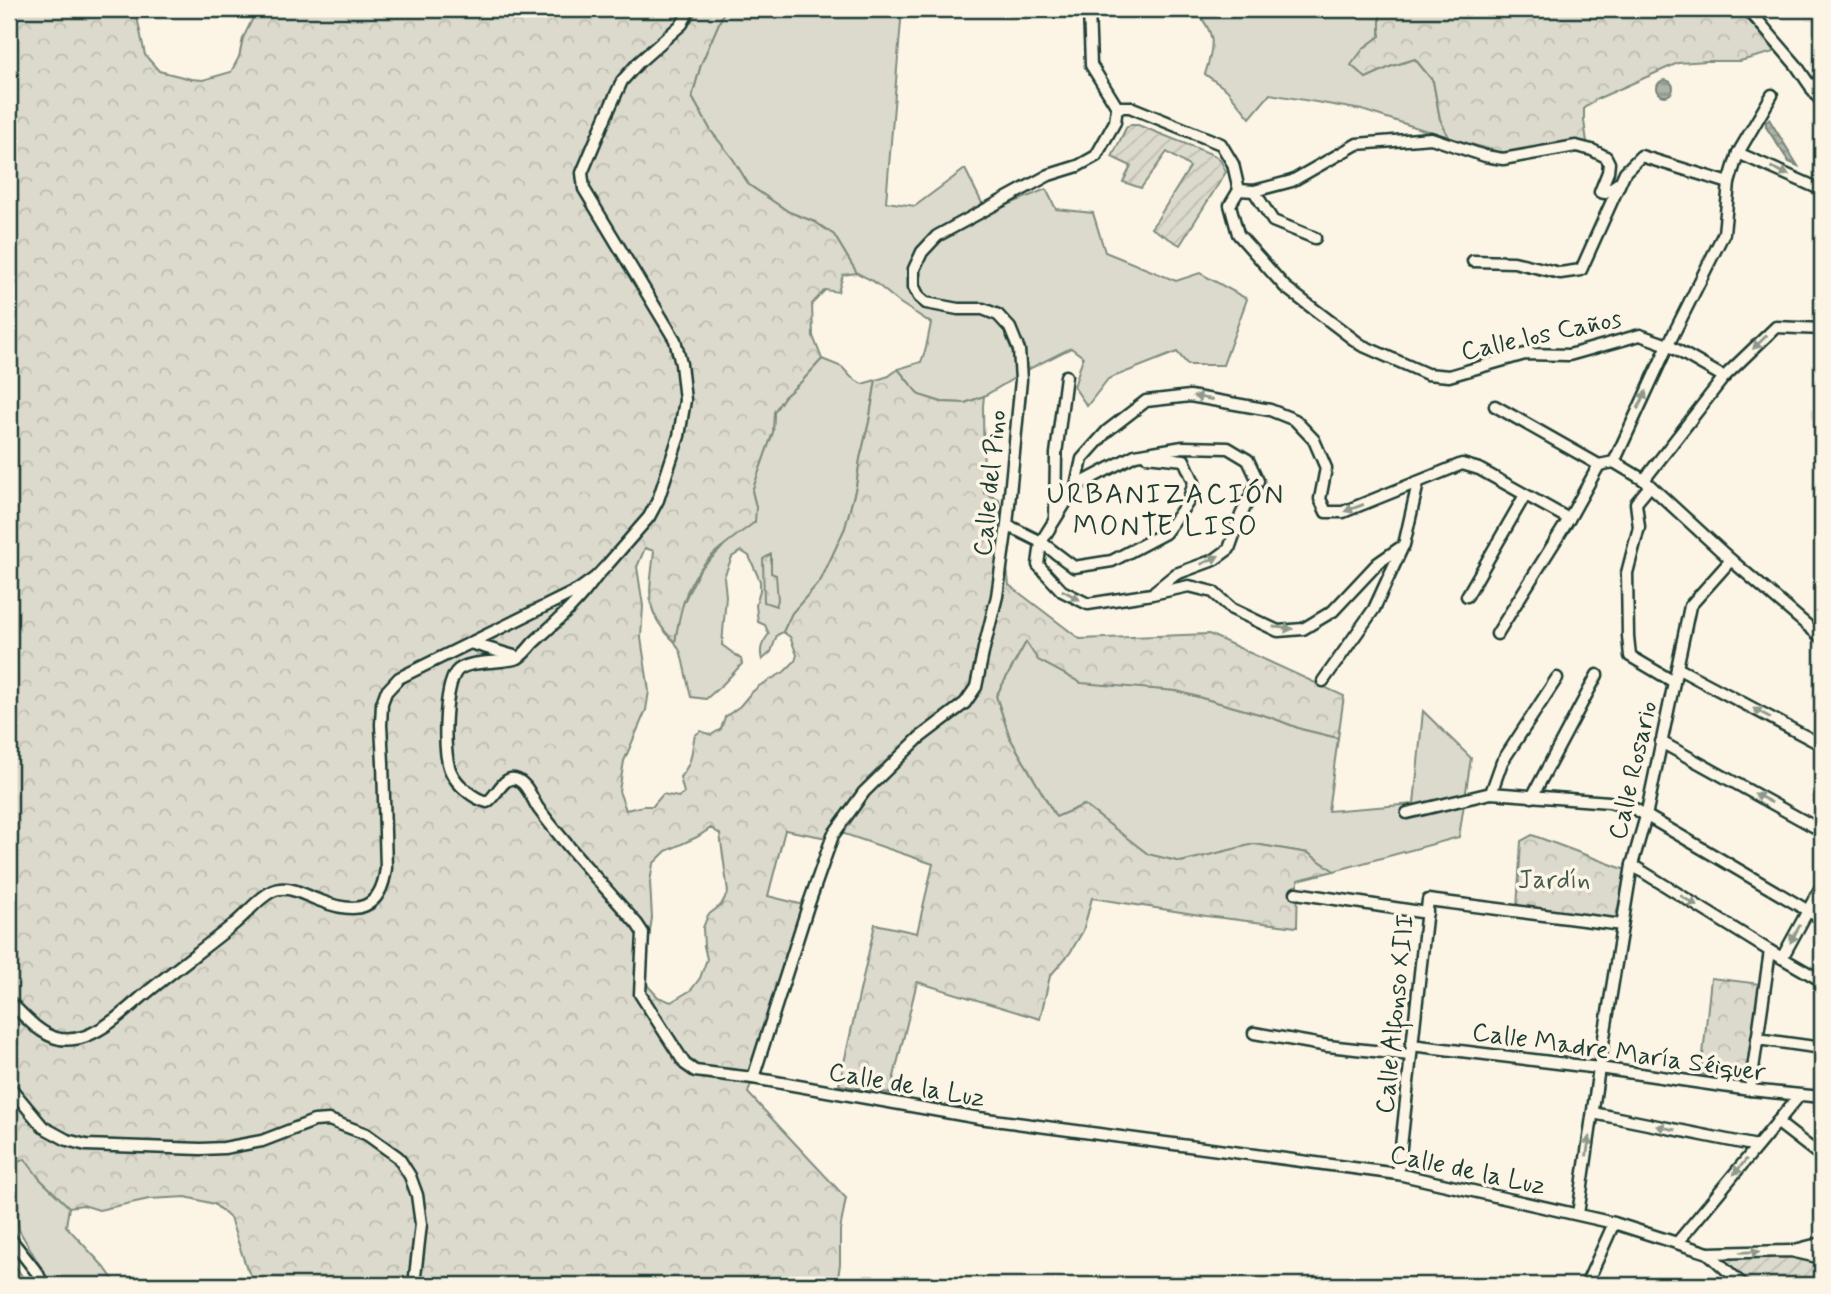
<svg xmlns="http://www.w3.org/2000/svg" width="1831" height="1294" viewBox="0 0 1831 1294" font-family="Mynerve,sans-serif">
	<defs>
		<pattern id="forest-crowns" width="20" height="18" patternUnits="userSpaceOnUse" patternTransform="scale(1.75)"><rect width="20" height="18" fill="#dcdacc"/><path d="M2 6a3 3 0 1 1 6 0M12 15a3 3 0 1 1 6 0" fill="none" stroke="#bcbcb0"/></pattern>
		<pattern id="garden-furrows" width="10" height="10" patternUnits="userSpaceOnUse" patternTransform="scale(1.75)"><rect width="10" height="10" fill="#dcdacc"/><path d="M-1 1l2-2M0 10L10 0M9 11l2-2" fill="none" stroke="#bcbcb0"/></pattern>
		<pattern id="water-rules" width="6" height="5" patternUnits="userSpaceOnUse" patternTransform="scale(1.75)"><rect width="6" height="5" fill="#aeb3a7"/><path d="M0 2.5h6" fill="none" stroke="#8d9389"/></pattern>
	</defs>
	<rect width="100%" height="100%" fill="#fcf5e5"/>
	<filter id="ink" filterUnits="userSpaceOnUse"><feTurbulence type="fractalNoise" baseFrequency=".0143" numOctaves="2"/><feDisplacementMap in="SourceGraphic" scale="14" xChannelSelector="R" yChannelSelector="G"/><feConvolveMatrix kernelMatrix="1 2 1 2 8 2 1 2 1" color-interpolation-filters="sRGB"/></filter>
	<g filter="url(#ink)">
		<g fill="#dcdacc" stroke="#7e8c80" stroke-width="2">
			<path d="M725,9H902L886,202L915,206L965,169L984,207L998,209L1046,189L1056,209L1093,213L1105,252L1176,281L1200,273L1247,299L1223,365H1188L1177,352L1108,379L1087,406L1074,387L1083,357L1071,348L1033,367L984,396L965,403L942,402L919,395L898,369L921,362L926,348L931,323L900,303L873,281L857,273L834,235L815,222L789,212L749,185L733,159L711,131L692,97L701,64Z"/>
			<path d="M1194,9H1380V36L1364,48L1366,78L1392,66L1415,59L1433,81L1440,119L1449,138L1362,110L1270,94L1250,118L1227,90L1205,74C1215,44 1216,33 1194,9Z"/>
			<path d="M822,359L842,367L851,377L862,384L876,380L869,422L860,459L856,487L845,528L821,580L792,613L783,632L777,635L771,652L762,660C759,649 762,643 769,634L765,625L758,622L756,605L760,590V581L749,556L741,551L732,557L724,577L726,596L722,645L741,659L742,664L723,684L706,699L691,697L681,653L675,642L680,610L700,569L720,550L756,507L752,491L773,432L774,412L784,397L802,381Z"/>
			<path d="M1026,642L1134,687L1177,691L1270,717L1301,729L1338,738L1328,811L1414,804L1423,711L1471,758L1459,837L1334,871L1308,853L1255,844L1181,862L1148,855L1084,805L1056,817L1010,738L996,696Z"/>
			<path d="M25,1159L40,1179L69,1207L66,1226L105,1268L117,1285H51L19,1230L11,1165Z"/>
		</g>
		<g fill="url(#forest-crowns)" stroke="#7e8c80" stroke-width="2" fill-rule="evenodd">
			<path d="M9,9H139L137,17L145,55L159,71L191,79L203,80L231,72L239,57L243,38L253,18L269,9H725L701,64L692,97L711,131L733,159L749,185L789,212L815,222L834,235L857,273L843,275L838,292L825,290L812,304L813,336L822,359L802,381L784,397L774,412L773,432L752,491L756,507L755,522C738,535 713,551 700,569C684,590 679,617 675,642C642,611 650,592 654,551L645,548L637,567L643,606L641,638L649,691L646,710L624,761L619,791L626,810L643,806H653L663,794L678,797L684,793L680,777C694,760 690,755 695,735L701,731L711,735L721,729L725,717L740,706L750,694L759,686L784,672L795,661L797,655L790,637L783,632L792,613L821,580L845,528L856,487L860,459L869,422L876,380L889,376L898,369L919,395L941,402L965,403L984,396L983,406L984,493L999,499L1009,585L1080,639L1209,634L1344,696L1338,738L1301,729L1270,717L1177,691L1081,683L1038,660L1026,642L996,696L1010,738L1056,817L1084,805L1148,854L1181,862L1254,844L1308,853L1334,871L1298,880L1297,927L1206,916L1092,898L1083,931L1070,953L1050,976L1040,1019L917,982L890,1093L839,1085L875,924L917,933L933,864L839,832L827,838L785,830L768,896L804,905L748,1093L846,1198L840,1230V1264L837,1285H257L247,1269L230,1218L214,1204L186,1197L149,1199L99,1210L83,1205L69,1207L40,1179L25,1159L11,1165L9,1157ZM711,828L720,834L728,892L721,905L708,915L703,928L704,946L707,959L700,978L691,990L671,1002L658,997L648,986L644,971L652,918L650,882L653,864L666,851L697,837Z"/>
			<path d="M1380,9H1736L1760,32L1774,52L1740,61H1707L1678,63L1597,99L1584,108V121L1587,142L1503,153L1449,138L1440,119L1433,81L1415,59L1392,66L1366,78L1351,65L1364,48L1380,36Z"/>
			<path d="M771,554V573L776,575L778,600L776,606L764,602L763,559Z"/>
			<path d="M1532,835L1626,870L1615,921L1517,909L1521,841Z"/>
			<path d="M1711,978L1761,984L1747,1083L1701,1074Z"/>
			<path d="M9,1257L28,1285H9Z"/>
		</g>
		<g fill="url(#garden-furrows)" stroke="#7e8c80" stroke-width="2">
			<path d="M1130,125H1138L1214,155L1221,161L1226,172L1180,245L1151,228L1157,220L1190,167L1167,152L1141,188L1123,182L1131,166L1112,157L1126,128Z"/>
			<path d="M1791,1251L1822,1258L1811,1285H1743L1708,1253Z"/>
		</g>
		<g fill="url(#water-rules)" stroke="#758479" stroke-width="2">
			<circle cx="1665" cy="88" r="8"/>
			<path d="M1769,119L1798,166L1789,162L1766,127V122Z"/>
		</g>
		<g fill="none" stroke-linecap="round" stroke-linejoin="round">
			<g stroke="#1f3d34" stroke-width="15">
				<g id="street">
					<path d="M1748,9L1796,65L1822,103"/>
					<path d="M1812,89L1822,77"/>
					<path d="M1117,107H1130L1221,144L1233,164L1239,190L1230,205L1238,234L1285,287L1361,345L1427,374L1449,376L1525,354L1569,355L1640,335L1668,345L1724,377"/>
					<path d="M1738,153L1822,190"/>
					<path d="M1239,190L1254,191L1292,181L1357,144L1431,138L1485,156L1503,159L1576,146L1592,150L1606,157L1609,163L1608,172L1600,192L1604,193L1620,182"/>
					<path d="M1254,191L1273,221L1315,238"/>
					<path d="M1473,261L1514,262L1560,273L1581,270L1625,172L1641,156L1729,183"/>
					<path d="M1495,406L1599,465L1614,462L1644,480L1731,560L1822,638"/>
					<path d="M1614,462L1668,345L1724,233L1729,183L1738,153L1772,95"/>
					<path d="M1644,480L1724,377L1776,327L1822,329"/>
					<path d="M1418,483L1404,545L1378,563L1333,611L1303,629L1278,631L1232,609L1213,592L1189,586L1152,594L1088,604L1062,591L1038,565L1041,542L1076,486L1082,459L1107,431L1146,401L1190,396L1270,410L1295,420L1314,440L1326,468L1320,499L1326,512H1343L1462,464L1479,469L1569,519"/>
					<path d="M1076,486L1135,455L1183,447L1228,448L1248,460L1258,481L1241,515L1229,549L1214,560L1176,574L1155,591"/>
					<path d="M1650,486L1636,503L1639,527L1627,573L1628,636L1630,656L1674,682"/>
					<path d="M1055,518L1056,454L1066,376"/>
					<path d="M1007,525L1041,542L1074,567L1112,561L1165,533L1188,502L1194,482L1184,460L1146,456"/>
					<path d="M596,577C579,602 555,623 533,643C529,648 523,655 518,658C502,664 466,659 456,672C444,689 442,754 451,772C457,785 474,799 487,802C496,797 503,776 515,779C527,782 532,799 538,808C568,849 604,886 637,924L643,933L640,994L685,1064L695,1071L753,1078L979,1118L1398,1174L1614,1223L1708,1253L1791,1251L1822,1258"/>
					<path d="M1467,596L1525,495"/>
					<path d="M1497,634L1569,519L1599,465"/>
					<path d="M470,643L514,656"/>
					<path d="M1677,668L1822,745"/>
					<path d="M1323,681L1374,609L1403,546"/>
					<path d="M1661,742L1822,831"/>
					<path d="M1491,793L1502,762L1557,678"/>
					<path d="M1532,797L1597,675"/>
					<path d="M1407,813L1491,793L1609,802L1635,809L1822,919"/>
					<path d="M1632,865L1770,951L1822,981"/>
					<path d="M1296,893L1427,913"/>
					<path d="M1782,958L1822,885"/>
					<path d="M9,1001C23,1015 40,1035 60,1039C68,1040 78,1039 86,1036C112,1026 133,1003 155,986C181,965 208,945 234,924C244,916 252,906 262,898C267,894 274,889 280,889C294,887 308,897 321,901C357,915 381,910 386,868L383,763L381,725L382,703L386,692L399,678L578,590L596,577L608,564L649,517L658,500L679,436L685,400L681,364L675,340L584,189L582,173L606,116L622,81L638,63L682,24L690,9"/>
					<path d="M1254,1033L1328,1046L1410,1055"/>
					<path d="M1757,1039L1822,1048"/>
					<path d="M1411,1045L1599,1068L1750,1090L1822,1097"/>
					<path d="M753,1078L808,906L833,835L864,792L919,738L965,703L976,687L984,648L997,596L1007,525L1021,380L1019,350L1010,328L998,315L983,309H958L926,303L919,297L914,287V269L922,252L937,236L1049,175L1078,166L1096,156L1115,122L1117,107L1091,65L1089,9"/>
					<path d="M9,1086L43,1127L67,1140L86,1145L201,1149L224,1148L262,1141L314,1121L329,1120L366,1134L398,1157L410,1176L417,1195L421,1224L414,1285"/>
					<path d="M1750,1090L1770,951"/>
					<path d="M1593,1113L1757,1146"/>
					<path d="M1777,1122L1822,1157"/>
					<path d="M1398,1174L1428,900L1622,925"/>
					<path d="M1578,1214L1599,1068L1632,865L1646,816L1690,606L1731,560"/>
					<path d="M9,1237L38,1274L43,1285"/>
					<path d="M1677,1243L1799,1096"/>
					<path d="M1795,1250L1822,1243"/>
					<path d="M1708,1253L1743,1285"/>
					<path d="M1586,1285L1614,1223"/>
				</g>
			</g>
			<use href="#street" stroke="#fcf5e5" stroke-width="10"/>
		</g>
		<defs><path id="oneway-solid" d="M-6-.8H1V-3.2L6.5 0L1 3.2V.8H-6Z" transform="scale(1.75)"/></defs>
		<g fill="#8e998c">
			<use href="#oneway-solid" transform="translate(1780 171) rotate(23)"/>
			<use href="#oneway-solid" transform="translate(1760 342) rotate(136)"/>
			<use href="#oneway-solid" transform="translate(1203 398) rotate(-170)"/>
			<use href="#oneway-solid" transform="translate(1642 400) rotate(-65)"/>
			<use href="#oneway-solid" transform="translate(1354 508) rotate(160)"/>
			<use href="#oneway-solid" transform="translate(1210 560) rotate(-26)"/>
			<use href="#oneway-solid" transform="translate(1071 595) rotate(29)"/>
			<use href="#oneway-solid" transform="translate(1283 628) rotate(6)"/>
			<use href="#oneway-solid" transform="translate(1762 713) rotate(-152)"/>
			<use href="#oneway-solid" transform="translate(1763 798) rotate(-151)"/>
			<use href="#oneway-solid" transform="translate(1689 901) rotate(32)"/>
			<use href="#oneway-solid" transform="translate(1795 934) rotate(119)"/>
			<use href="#oneway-solid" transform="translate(1666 1128) rotate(-168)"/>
			<use href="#oneway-solid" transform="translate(1588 1146) rotate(-82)"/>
			<use href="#oneway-solid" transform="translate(1740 1167) rotate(130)"/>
			<use href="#oneway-solid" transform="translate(1750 1252) rotate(-2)"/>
		</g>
	</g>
	<g text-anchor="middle" stroke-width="7" stroke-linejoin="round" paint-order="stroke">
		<g font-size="26" fill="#1f3d34" stroke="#fcf5e5">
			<text transform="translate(1541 334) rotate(-12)" y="9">Calle los Caños</text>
			<text transform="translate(989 483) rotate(-84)" y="9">Calle del Pino</text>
			<text transform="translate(1632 770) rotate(-77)" y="9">Calle Rosario</text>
			<text transform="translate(1394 1014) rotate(-84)" y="9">Calle Alfonso XIII</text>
			<text transform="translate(1619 1051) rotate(8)" y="9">Calle Madre María Séiquer</text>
			<text transform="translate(907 1084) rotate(10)" y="9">Calle de la Luz</text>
			<text transform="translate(1468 1169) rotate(12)" y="9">Calle de la Luz</text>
		</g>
		<g font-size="26" fill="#455c52" stroke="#fcf5e5">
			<text x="1554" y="888">Jardín</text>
		</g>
		<g font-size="28" letter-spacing="2" fill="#1f3d34" stroke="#fcf5e5">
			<text x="1166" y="503">URBANIZACIÓN<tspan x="1166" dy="32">MONTE LISO</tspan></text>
		</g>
	</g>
	<rect width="1831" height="1294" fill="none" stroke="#fcf5e5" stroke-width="35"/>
	<rect x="18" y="18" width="1796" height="1259" fill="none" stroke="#1f3d34" stroke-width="2.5" filter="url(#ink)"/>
</svg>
